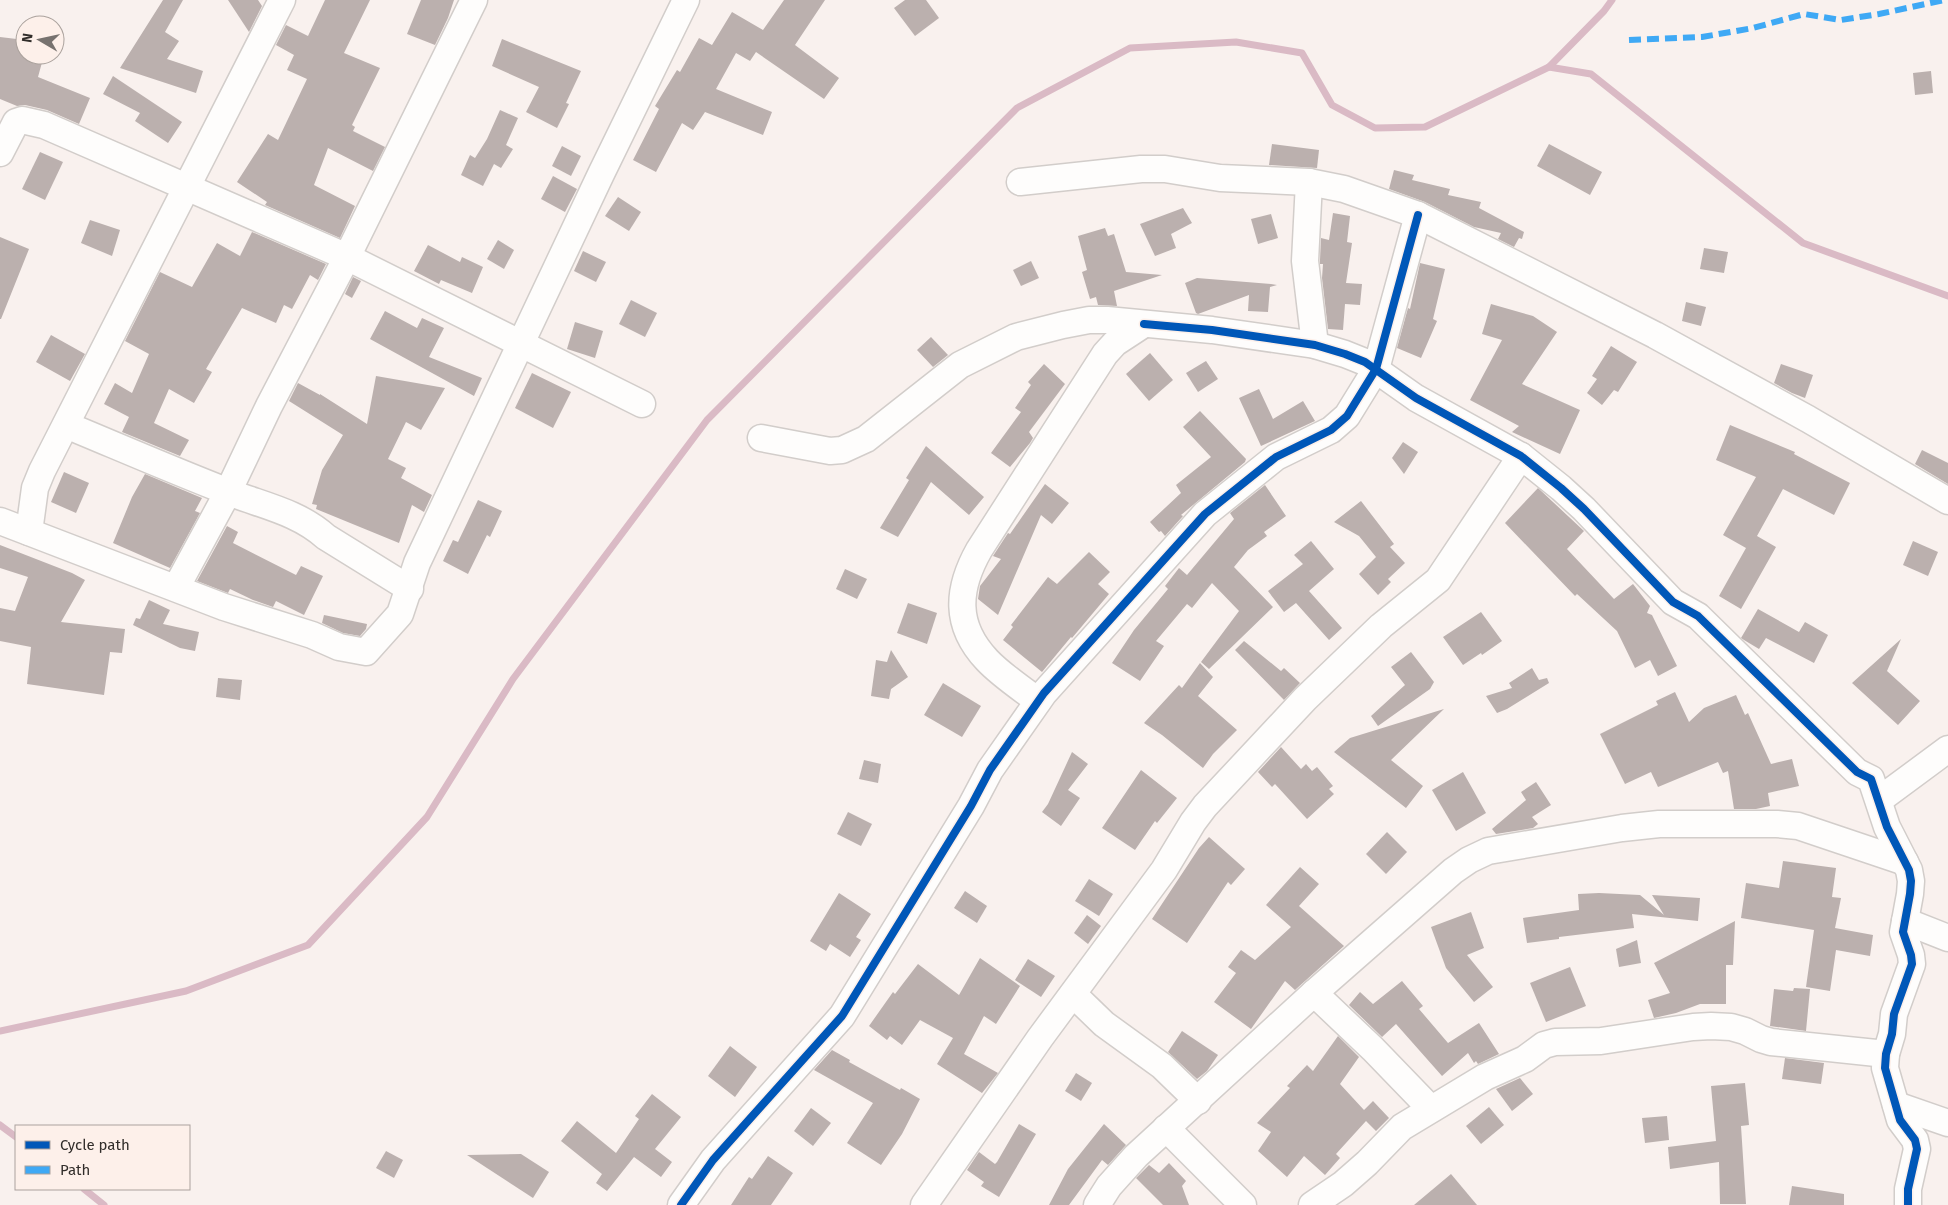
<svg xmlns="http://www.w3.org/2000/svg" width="1948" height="1205" viewBox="0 0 1948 1205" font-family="'Fira Sans',sans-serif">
	<rect width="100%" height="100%" fill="#f9f1ee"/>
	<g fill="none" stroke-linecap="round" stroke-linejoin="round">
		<g stroke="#dabac5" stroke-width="7">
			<path d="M1549,67L1604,11L1612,0"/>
			<path d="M0,1031L186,991L308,945L427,817L513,679L707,420L1017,108L1130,48L1236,42L1302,53L1332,105L1375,128L1425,127L1549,67L1591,74L1803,243L1948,296"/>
			<path d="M0,1125L16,1137"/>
			<path d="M84,1189L104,1205"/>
		</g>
	</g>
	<g fill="#bbb0ae">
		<path d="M163,0H183L165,32L179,41L167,59L203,71L196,93L120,68Z"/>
		<path d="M228,0H258L262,6L249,32Z"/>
		<path d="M325,0H370L344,53L380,68L352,125L355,127L353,131L385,147L373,171L328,148L314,185L355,206L340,238L265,205L267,202L237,182L268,134L278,140L307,79L287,70L294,55L276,45L286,25L308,36Z"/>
		<path d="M421,0H454L448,18L435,45L407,34Z"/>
		<path d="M784,0H825L795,45L839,78L824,99L756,52L750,61L736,53L716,89L772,112L763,135L705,112L693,130L682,123L656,172L633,160L659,109L655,106L677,70L680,72L699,38L712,45L732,12L763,30Z"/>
		<path d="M905,0H926L939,18L915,36L894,8Z"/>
		<path d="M0,37L25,40V55H44L38,77L90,98L79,124L47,110L25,105L17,106L0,99Z"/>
		<path d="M502,39L581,71L566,103L569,104L557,128L526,112L539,87L492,66Z"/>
		<path d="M1931,71L1933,93L1915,95L1913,73Z"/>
		<path d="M113,76L182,122L168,143L135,121L140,113L103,94Z"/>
		<path d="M500,110L518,118L506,145L513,149L501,168L494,164L483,186L461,175L470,155L475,158L487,139Z"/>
		<path d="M1272,144L1319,150L1317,168L1269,165Z"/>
		<path d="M1549,144L1602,172L1590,195L1537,166Z"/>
		<path d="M562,146L581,156L571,176L552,166Z"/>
		<path d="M40,152L63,162L45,200L22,189Z"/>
		<path d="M1394,170L1414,175L1412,180L1450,189L1448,195L1481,202L1479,208L1524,232L1522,239L1519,238L1514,247L1498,239L1501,233L1474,227L1425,202L1389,189Z"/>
		<path d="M553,176L577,189L565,212L541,199Z"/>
		<path d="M618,197L641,212L629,231L605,216Z"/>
		<path d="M1183,208L1192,223L1171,234L1176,248L1155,256L1140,224Z"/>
		<path d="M1333,213L1350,216L1347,242L1352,243L1346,283L1362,284L1360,305L1345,304L1343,330L1328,329L1322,278L1323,264H1320V260L1321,238L1329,240Z"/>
		<path d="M1271,214L1278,238L1258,244L1251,219Z"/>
		<path d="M90,220L120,230L112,256L81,243Z"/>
		<path d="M1105,228L1108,236L1114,234L1126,272L1162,275L1114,291L1117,306L1098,305L1096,297L1090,299L1082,272L1087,270L1078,236Z"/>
		<path d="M252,232L326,264L318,280L310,275L292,309L284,305L276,323L242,308L206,369L212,372L194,403L169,389L154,423L189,440L180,456L122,432L129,417L104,404L115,383L132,393L149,354L125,341L160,272L192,287L217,243L240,256Z"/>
		<path d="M0,237L29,249L1,319H0Z"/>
		<path d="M498,240L514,250L504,269L487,259Z"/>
		<path d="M428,245L460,262L462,257L483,267L472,293L441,280L439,284L414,271Z"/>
		<path d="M1704,248L1728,252L1724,273L1700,269Z"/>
		<path d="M583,251L606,262L596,282L574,271Z"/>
		<path d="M1031,261L1039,278L1021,286L1013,270Z"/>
		<path d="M1420,263L1445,269L1433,319L1437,321L1421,358L1397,348L1408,308L1410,309Z"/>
		<path d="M353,277L361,281L352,298L345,294Z"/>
		<path d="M1197,278L1271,284L1277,285L1270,287L1268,312L1248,311L1249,295L1198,314L1196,313L1185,283Z"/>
		<path d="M631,300L657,313L645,337L619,324Z"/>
		<path d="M1686,302L1706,307L1701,326L1682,321Z"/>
		<path d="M1491,304L1533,316L1557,332L1522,384L1580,410L1560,454L1512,432L1519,426L1470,400L1502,340L1482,334Z"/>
		<path d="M385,311L417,328L422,318L444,328L429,357L482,378L474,396L370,339Z"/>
		<path d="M575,322L603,331L595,358L567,349Z"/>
		<path d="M51,335L85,354L70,381L36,362Z"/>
		<path d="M931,337L948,355L933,367L917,350Z"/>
		<path d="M1611,346L1637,362L1618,392L1614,390L1602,405L1587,393L1597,379L1592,376Z"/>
		<path d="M1150,353L1173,380L1149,401L1126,374Z"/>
		<path d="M1206,361L1218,379L1198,392L1186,373Z"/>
		<path d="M1044,364L1065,384L1029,432L1033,438L1030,443L1010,467L991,453L1021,412L1015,408L1031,385L1028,382Z"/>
		<path d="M1781,364L1813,375L1805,398L1792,393L1774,383Z"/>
		<path d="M532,373L571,392L553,428L515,408Z"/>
		<path d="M376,376L445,388L421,430L406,422L388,459L406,468L401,478L432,495L424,512L412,505L399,543L316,509L317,505L312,504L322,470L343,435L289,401L298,383L320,395V394L367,424Z"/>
		<path d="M1259,389L1273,419L1303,401L1315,421L1261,446L1239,398Z"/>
		<path d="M1200,411L1246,459L1245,462L1181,515L1183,516L1165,536L1161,531L1159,532L1150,522L1181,493L1176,485L1211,457L1183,427Z"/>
		<path d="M1730,425L1795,452L1794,454L1850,483L1834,515L1783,489L1757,536L1776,547L1741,609L1719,596L1746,548L1723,535L1756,477L1716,460Z"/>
		<path d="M1403,442L1418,452L1404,474L1392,458Z"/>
		<path d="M926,446L984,497L969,515L931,482L898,537L880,528L909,480L906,478Z"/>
		<path d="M1922,450L1948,463V484L1915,464Z"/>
		<path d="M64,472L89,483L76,513L51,502Z"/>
		<path d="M145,474L202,498L195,511L200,513L170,568L113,543L132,497Z"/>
		<path d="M1045,484L1069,503L1052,524L1041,515L998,615L978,599L980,586L1001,559L993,556L1008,533L1010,534Z"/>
		<path d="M1265,485L1286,516L1264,532L1267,536L1248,550L1234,567L1273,607L1209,669L1201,662L1239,611L1212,583L1192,608L1187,604L1156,641L1164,646L1140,681L1112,663L1134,630L1168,589L1165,586L1179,568L1187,575L1234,519L1230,513Z"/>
		<path d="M1538,488L1584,531L1567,549L1614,599L1633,584L1650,606L1647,613L1652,615L1677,666L1658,676L1650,660L1635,668L1617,631L1577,594L1575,596L1505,523Z"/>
		<path d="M478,500L502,511L490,537L487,535L468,574L443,561L453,540L458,542Z"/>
		<path d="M1361,501L1394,544L1390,547L1405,563L1388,579L1391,582L1378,595L1359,574L1376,557L1359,536L1334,522Z"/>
		<path d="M227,526L238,532L233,543L296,575L301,566L323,576L304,615L276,601L273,607L253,600L230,589L228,593L197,581Z"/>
		<path d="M1311,541L1334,569L1309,591L1342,628L1329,640L1296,603L1284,612L1268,591L1303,564L1294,555Z"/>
		<path d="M1913,541L1938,552L1928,576L1903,565Z"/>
		<path d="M0,545L72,573L85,580L61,622L125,629L122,653L110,652L104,695L27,684L31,647L0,641V608L15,611L28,577L0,568Z"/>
		<path d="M1089,552L1110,572L1098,584L1109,594L1072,638L1071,637L1042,672L1003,640L1013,627L1011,625L1048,577L1057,584Z"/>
		<path d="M845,569L867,579L857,599L836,589Z"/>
		<path d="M149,600L170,610L163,624L199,632L195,651L180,648L133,625L136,618L140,619Z"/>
		<path d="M908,603L937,613L927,644L897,633Z"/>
		<path d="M1758,609L1799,632L1805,622L1828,635L1814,663L1766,638L1759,649L1744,640L1741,638Z"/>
		<path d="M1481,612L1502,641L1482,655L1481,653L1463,665L1443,637Z"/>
		<path d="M324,615L367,624L366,629L360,636L343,633L322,623Z"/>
		<path d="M1901,639L1887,671L1920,701L1898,725L1852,683Z"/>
		<path d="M1244,641L1281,671L1284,668L1300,683L1284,700L1235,650Z"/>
		<path d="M891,650L908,677L891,689L889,699L871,696L876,660L887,662Z"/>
		<path d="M1411,652L1434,682L1430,689L1378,726L1371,716L1405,685L1391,667Z"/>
		<path d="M1200,663L1213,677L1198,696L1237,730L1213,754L1203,768L1162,735L1144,723L1179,685L1182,688Z"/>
		<path d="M1532,668L1539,680L1547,678L1549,683L1507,709L1497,713L1486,696L1512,688L1509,683Z"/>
		<path d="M218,678L242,680L240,700L216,697Z"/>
		<path d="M943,683L981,706L962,737L924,715Z"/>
		<path d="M1675,692L1689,722L1704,708L1736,695L1745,715L1748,713L1771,764L1792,759L1799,786L1768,793L1770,806L1756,809H1734L1728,771L1723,773L1718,762L1658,787L1651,772L1625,784L1600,734L1658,705L1656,701Z"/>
		<path d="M1444,709L1391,760L1423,786L1406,808L1334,752L1350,738Z"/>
		<path d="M1281,747L1301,769L1306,764L1312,771L1317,767L1333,786L1329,789L1334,794L1307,819L1275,784L1272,787L1258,772Z"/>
		<path d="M1072,752L1088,764L1068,790L1080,798L1061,826L1042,812L1048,804Z"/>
		<path d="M864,760L881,764L878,783L859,779Z"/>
		<path d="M1141,770L1177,798L1157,823L1155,821L1135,850L1102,828Z"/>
		<path d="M1463,772L1486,813L1456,831L1432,790Z"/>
		<path d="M1536,782L1551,805L1532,817L1538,824L1533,828L1496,834L1492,829L1526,800L1521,792Z"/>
		<path d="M848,812L872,824L861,846L837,834Z"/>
		<path d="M1387,832L1407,852L1386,874L1366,854Z"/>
		<path d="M1209,837L1245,869L1231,885L1228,882L1187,943L1152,919L1199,848Z"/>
		<path d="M1783,861L1836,868L1832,897L1841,898L1835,928L1873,935L1870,956L1836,950L1830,991L1806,987L1814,930L1741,918L1746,883L1779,888Z"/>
		<path d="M1300,867L1319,884L1299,906L1344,946L1295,990L1285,981L1251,1029L1214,1002L1236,973L1228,967L1241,950L1255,960L1291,927L1266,905Z"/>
		<path d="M1089,879L1113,894L1099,916L1075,901Z"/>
		<path d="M965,891L987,906L977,923L954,908Z"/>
		<path d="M839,893L871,914L856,937L861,940L850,957L830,944L826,951L810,941Z"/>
		<path d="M1599,893L1640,895L1664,915L1652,895L1700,898L1698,921L1632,914L1634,928L1559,937V939L1527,943L1523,918L1579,910L1578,894Z"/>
		<path d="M1471,912L1484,948L1467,955L1493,987L1474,1002L1446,968L1431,927Z"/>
		<path d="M1087,915L1101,926L1088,944L1074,933Z"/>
		<path d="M1735,921L1733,965H1726V1004H1700L1676,1013L1654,1018L1648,1000L1670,993L1654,963Z"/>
		<path d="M1637,940L1641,963L1619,967L1616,949Z"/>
		<path d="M980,958L1020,986L996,1024L984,1016L964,1054L998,1073L982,1093L937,1064L953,1038L920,1020L902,1045L890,1036L887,1040L869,1026L893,992L895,994L918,964L959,995Z"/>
		<path d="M1028,959L1055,976L1041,997L1015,980Z"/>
		<path d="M1570,967L1586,1006L1546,1022L1530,983Z"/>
		<path d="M1402,981L1423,1006L1419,1009L1448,1043L1479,1023L1499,1054L1478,1064L1476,1061L1474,1063L1468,1053L1442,1076L1396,1024L1382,1037L1349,1005L1360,992L1373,1004Z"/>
		<path d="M1794,988L1810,989L1806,1031L1770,1026L1774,989L1793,991Z"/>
		<path d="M1182,1031L1218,1055L1207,1071L1197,1079L1168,1052Z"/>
		<path d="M1338,1036L1359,1057L1340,1084L1364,1110L1373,1101L1389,1118L1376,1131L1366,1121L1336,1154L1340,1158L1325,1175L1304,1156L1287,1177L1258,1151L1271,1132L1257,1123L1290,1088L1287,1086L1307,1065L1313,1071Z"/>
		<path d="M730,1046L757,1067L735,1097L708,1076Z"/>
		<path d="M832,1050L850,1060L849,1062L900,1090L901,1088L920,1099L902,1134L881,1165L847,1143L873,1103L814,1070Z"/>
		<path d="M1785,1058L1824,1063L1821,1084L1782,1079Z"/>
		<path d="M1076,1073L1092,1083L1081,1101L1065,1091Z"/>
		<path d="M1520,1078L1533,1094L1512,1111L1496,1089Z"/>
		<path d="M1745,1083L1749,1125L1741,1126L1746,1204H1720L1719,1162L1670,1169L1668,1147L1716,1141L1711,1086Z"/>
		<path d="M652,1094L681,1117L655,1149L672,1162L661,1177L634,1157L607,1191L596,1183L602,1174L561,1141L577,1121L616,1153L639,1119L635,1116Z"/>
		<path d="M1489,1107L1504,1125L1481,1144L1466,1126Z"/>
		<path d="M811,1108L831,1123L813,1146L794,1131Z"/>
		<path d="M1667,1116L1669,1140L1645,1143L1642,1118Z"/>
		<path d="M1019,1124L1036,1134L999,1197L981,1186L984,1182L967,1170L979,1152L995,1164L997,1162Z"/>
		<path d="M1104,1124L1126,1145L1108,1165L1102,1160L1069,1205H1049L1068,1169Z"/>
		<path d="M386,1151L403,1160L394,1178L376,1168Z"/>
		<path d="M521,1154L549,1172L533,1198L467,1155Z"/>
		<path d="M768,1156L793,1173L771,1205H731L749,1177L752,1179Z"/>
		<path d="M1169,1163L1186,1181L1182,1186L1189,1205H1163L1136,1178L1149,1165L1159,1173Z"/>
		<path d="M1451,1174L1477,1205H1414Z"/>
		<path d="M1792,1186L1844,1194V1205H1789Z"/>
	</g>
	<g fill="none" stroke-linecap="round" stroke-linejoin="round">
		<g stroke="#d2cdca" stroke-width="29">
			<g id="minor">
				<path d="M0,153L16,122L22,120L44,125L347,257L642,404"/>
				<path d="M1020,182L1141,169H1165L1220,178L1309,182L1344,189L1418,215L1655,335L1808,419L1948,501"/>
				<path d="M1309,182L1305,261L1315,345"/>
				<path d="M66,425C119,447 172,470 226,491C260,505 297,511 326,537L410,589"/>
				<path d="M761,438L830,451L842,450L866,439L960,365L1016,337L1063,325L1089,320H1107L1212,330L1315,345L1345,354L1365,362L1416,398L1521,456L1561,488L1584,509L1673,602L1698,616L1857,772L1871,779L1887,827L1909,870L1911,881L1910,894L1903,932L1911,955L1912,964L1894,1014L1892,1034L1886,1054L1885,1068L1900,1120L1915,1140L1917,1149L1908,1189V1205"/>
				<path d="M0,521L224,607L312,635L339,647L366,652L400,614L417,563L601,174L686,0"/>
				<path d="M29,532L35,488L42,471L282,0"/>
				<path d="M176,588L228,492L269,406L347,257L474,0"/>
				<path d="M1038,701C1021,688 1001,675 987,660C954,625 957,589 979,550L1105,354L1115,343L1144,324"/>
				<path d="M1879,800L1948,749"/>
				<path d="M1905,921L1948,938"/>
				<path d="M1314,993L1373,1049L1431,1109"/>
				<path d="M1073,994L1104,1024L1162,1066L1198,1101"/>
				<path d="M1896,1105L1948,1123"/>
				<path d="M1166,1128L1243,1205"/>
				<path d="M681,1205L713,1160L842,1016L971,806L990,770L1044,693L1205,514L1276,457L1331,430L1347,416L1376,369L1418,215"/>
				<path d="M924,1205L1040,1038L1164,870L1193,822L1205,806L1305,699L1381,626L1438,580L1521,456"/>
				<path d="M1097,1205L1109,1186L1136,1156L1314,993L1453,871L1469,860L1488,851L1622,828L1659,824H1777L1798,826L1905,862"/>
				<path d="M1312,1205L1343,1184L1367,1163L1402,1127L1485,1077L1525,1059L1544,1045L1555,1042L1601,1041L1693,1027L1711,1026L1731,1027L1745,1031L1761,1039L1771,1042L1886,1054"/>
			</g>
		</g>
		<use href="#minor" stroke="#fefdfc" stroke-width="26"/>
		<path stroke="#3fa9f5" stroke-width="6" stroke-dasharray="12 6" stroke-linecap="butt" d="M1629,40L1702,37L1753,28L1804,14L1841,20L1879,14L1944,0"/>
		<g stroke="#fdf0ea" stroke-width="11">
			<g id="cycleway">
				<path d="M1144,324L1212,330L1315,345L1345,354L1365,362L1416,398L1521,456L1561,488L1584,509L1673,602L1698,616L1857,772L1871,779L1887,827L1909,870L1911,881L1910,894L1903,932L1911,955L1912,964L1894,1014L1892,1034L1886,1054L1885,1068L1900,1120L1915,1140L1917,1149L1908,1189V1205"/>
				<path d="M681,1205L713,1160L842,1016L971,806L990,770L1044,693L1205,514L1276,457L1331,430L1347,416L1376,369L1418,215"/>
			</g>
		</g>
		<use href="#cycleway" stroke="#0057b8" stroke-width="8"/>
	</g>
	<rect x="15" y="1125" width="175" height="65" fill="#fdf0ea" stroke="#aba29d"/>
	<rect x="25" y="1141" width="25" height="8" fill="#0057b8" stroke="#aba29d"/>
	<text x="60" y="1150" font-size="15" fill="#312d2a">Cycle path</text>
	<rect x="25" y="1166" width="25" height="8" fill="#3fa9f5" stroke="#aba29d"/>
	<text x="60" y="1175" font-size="15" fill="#312d2a">Path</text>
	<g transform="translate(40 40) rotate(279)"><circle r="24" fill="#fdf0ea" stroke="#aba29d"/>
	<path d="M0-4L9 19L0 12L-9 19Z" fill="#77726f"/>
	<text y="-8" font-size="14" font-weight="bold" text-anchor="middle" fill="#312d2a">N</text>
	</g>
</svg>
